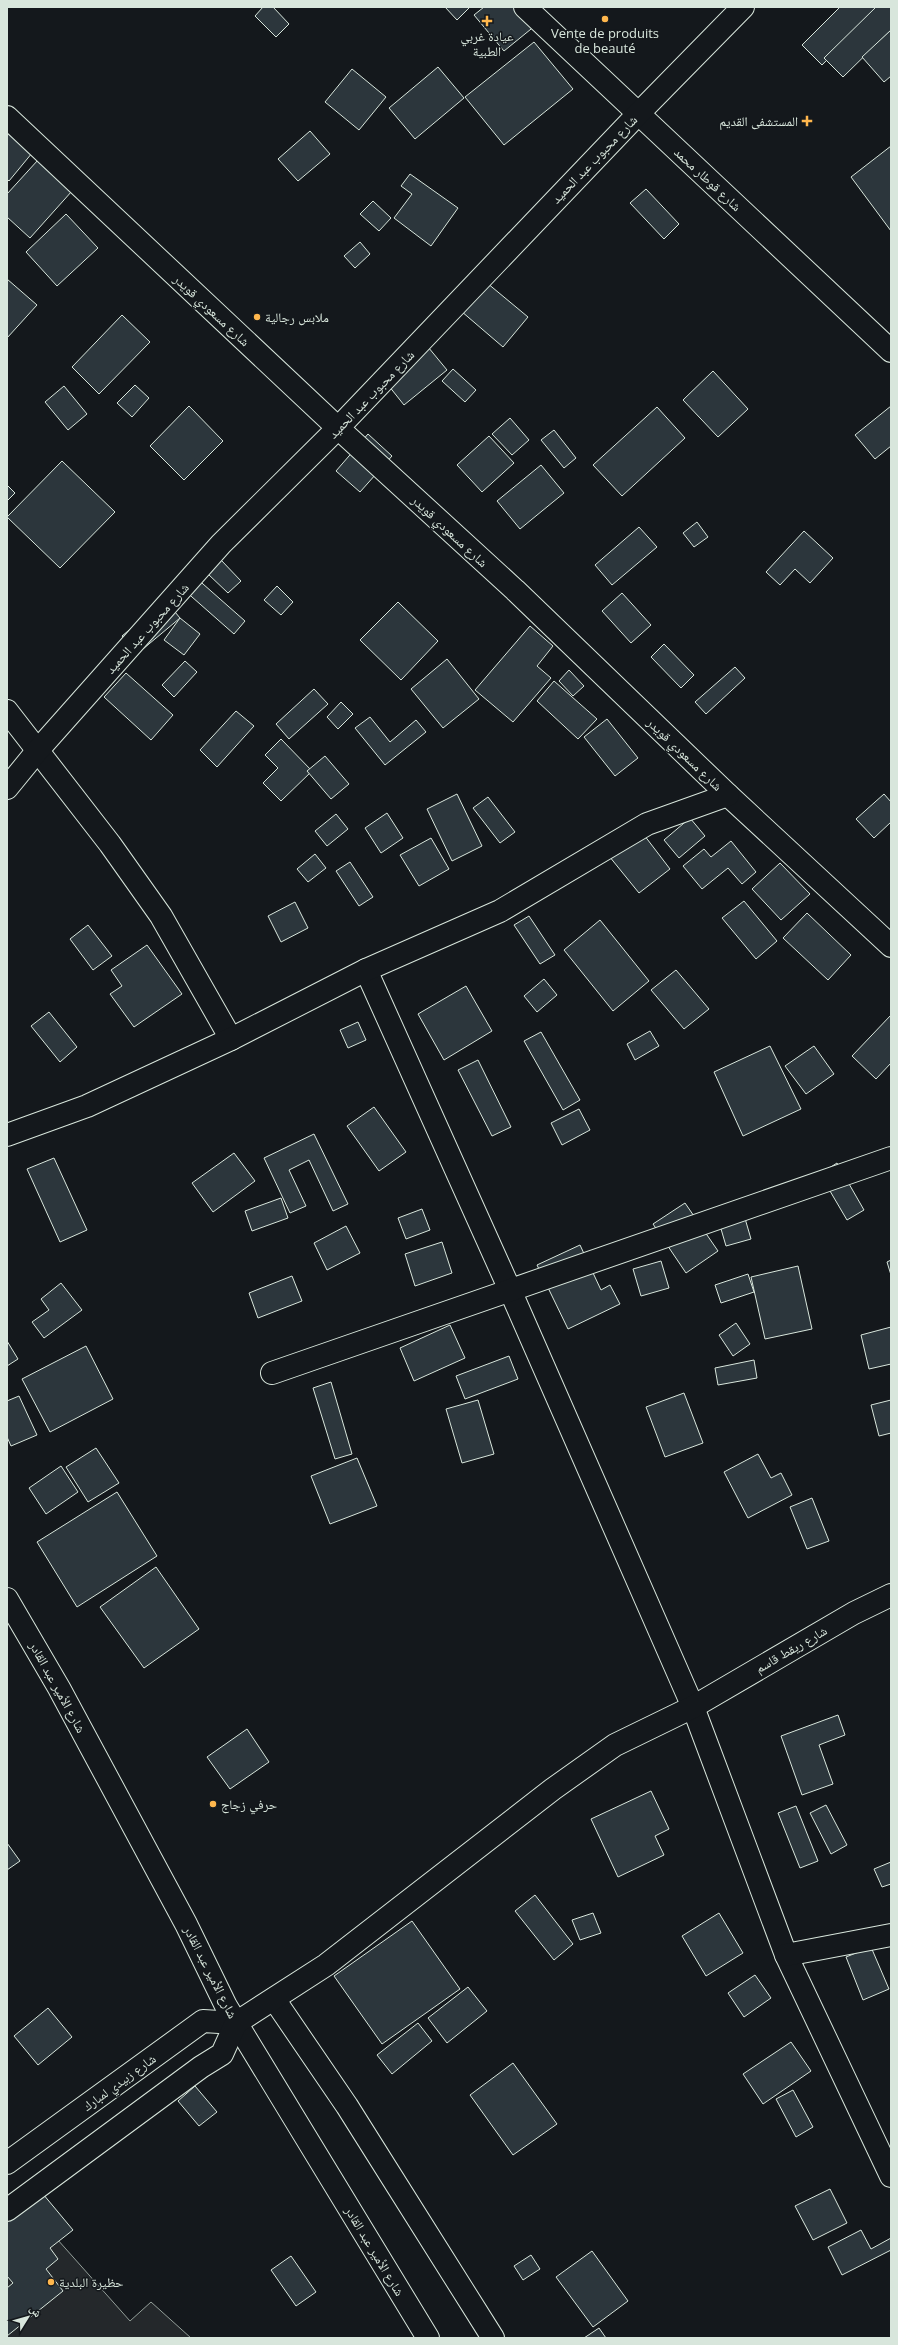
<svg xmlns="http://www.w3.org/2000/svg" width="898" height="2345" viewBox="0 0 898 2345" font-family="'Open Sans','Noto Naskh Arabic',sans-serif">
	<rect width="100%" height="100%" fill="#14181c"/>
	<path fill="#24282b" stroke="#939e99" d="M49,2230L130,2321L151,2302L191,2338H7V2262Z"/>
	<g fill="#2c363c" stroke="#d8e6dc">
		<path d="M263,7H273L289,24L276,37L255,16Z"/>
		<path d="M445,7H470L457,20Z"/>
		<path d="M484,7H521L536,25L504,51L474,15Z"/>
		<path d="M840,7H879L822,65L802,45Z"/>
		<path d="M876,7H891V30L843,77L824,58Z"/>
		<path d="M891,30V76L884,82L862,57Z"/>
		<path d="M534,42L573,89L504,145L465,97Z"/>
		<path d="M438,67L464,98L415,139L389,108Z"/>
		<path d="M352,69L386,97L359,130L325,102Z"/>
		<path d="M7,122L37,147L9,181L7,179Z"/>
		<path d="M310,131L330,154L298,181L278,159Z"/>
		<path d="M891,146V231L851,177Z"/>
		<path d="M38,160L72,191L30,238L7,217V194Z"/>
		<path d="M410,174L458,208L431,246L394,218L412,194L401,186Z"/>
		<path d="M646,189L679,224L664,239L630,203Z"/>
		<path d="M373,201L391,218L379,231L360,214Z"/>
		<path d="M66,214L98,248L57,286L26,252Z"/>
		<path d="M360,242L370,254L355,268L344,256Z"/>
		<path d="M475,273L528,317L503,347L461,311Z"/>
		<path d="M7,279L37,305L7,338Z"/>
		<path d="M122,315L150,342L99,394L72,367Z"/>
		<path d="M419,336L447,370L404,405L377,371Z"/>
		<path d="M453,369L476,390L465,402L442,381Z"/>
		<path d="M713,371L748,409L718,437L683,400Z"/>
		<path d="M135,385L149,398L132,417L117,403Z"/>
		<path d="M64,386L87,414L68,430L45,402Z"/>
		<path d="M189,406L223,441L184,480L150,446Z"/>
		<path d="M891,406V446L875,459L855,435Z"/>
		<path d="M657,407L685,438L622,496L593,465Z"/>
		<path d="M510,418L529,440L512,455L492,434Z"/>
		<path d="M554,430L576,458L564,468L541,440Z"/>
		<path d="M368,434L392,456L360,492L336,471Z"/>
		<path d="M489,436L514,463L482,492L457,465Z"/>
		<path d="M62,461L115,512L60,568L7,517Z"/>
		<path d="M541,465L564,493L520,529L497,501Z"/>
		<path d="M7,485L15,493L7,501Z"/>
		<path d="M697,522L708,537L694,547L683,533Z"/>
		<path d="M639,527L657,547L612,585L595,565Z"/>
		<path d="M804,531L833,558L810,583L795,569L780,585L766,572Z"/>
		<path d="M221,560L241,581L228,593L208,574Z"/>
		<path d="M186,569L245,621L234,634L175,582Z"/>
		<path d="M277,586L293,602L281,615L264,600Z"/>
		<path d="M622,593L651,625L631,643L602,611Z"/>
		<path d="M165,600L180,618L137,654L122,636Z"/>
		<path d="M398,602L438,641L401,680L360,640Z"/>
		<path d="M180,618L200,634L184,655L164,640Z"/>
		<path d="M530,626L553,646L537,666L551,678L513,722L475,690Z"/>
		<path d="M664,644L694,675L681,688L651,657Z"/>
		<path d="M447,659L479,699L443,728L411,689Z"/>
		<path d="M185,661L197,672L174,697L162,685Z"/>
		<path d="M735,667L745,678L706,714L695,702Z"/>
		<path d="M569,670L584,686L573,696L559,681Z"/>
		<path d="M126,673L173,715L151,740L104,697Z"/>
		<path d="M554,681L597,719L578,739L537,701Z"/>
		<path d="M314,689L328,704L289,739L276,724Z"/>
		<path d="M341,702L353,714L338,729L327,717Z"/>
		<path d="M236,711L254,726L217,767L200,750Z"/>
		<path d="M370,717L390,742L416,720L426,732L385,765L355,728Z"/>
		<path d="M607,719L638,758L615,776L584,737Z"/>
		<path d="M281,739L312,771L281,801L263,783L278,768L265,755Z"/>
		<path d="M325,756L349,784L331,799L307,771Z"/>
		<path d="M457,794L482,846L452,861L427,809Z"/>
		<path d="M884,794L891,802V822L874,838L856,819Z"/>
		<path d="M488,797L515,832L500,843L473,808Z"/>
		<path d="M387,813L403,838L381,853L365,828Z"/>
		<path d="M336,814L348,829L327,846L315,831Z"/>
		<path d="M690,818L705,836L679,858L664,840Z"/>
		<path d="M641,831L670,869L639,893L609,856Z"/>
		<path d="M431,838L449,869L419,886L400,855Z"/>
		<path d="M731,841L756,872L742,884L728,868L702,889L683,866L704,849L711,857Z"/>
		<path d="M315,854L326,868L308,882L297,869Z"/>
		<path d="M350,862L373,897L359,906L336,871Z"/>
		<path d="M780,863L810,894L781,920L752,889Z"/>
		<path d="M744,901L777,941L756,959L722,918Z"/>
		<path d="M295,902L308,928L281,942L268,916Z"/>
		<path d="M807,913L851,955L828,980L783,938Z"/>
		<path d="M529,916L555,955L540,964L514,925Z"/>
		<path d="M600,920L649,981L613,1011L564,950Z"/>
		<path d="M88,925L112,956L93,970L70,939Z"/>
		<path d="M147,945L182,994L134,1027L110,994L122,986L111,970Z"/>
		<path d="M676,970L709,1009L684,1029L651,990Z"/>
		<path d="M544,979L557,995L537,1012L524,996Z"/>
		<path d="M466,986L492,1031L444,1060L418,1014Z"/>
		<path d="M49,1012L77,1047L60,1062L31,1026Z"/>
		<path d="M891,1015V1063L876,1079L852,1056Z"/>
		<path d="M358,1022L366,1040L348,1048L340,1030Z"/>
		<path d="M650,1031L659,1046L635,1060L627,1044Z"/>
		<path d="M541,1032L580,1100L563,1110L524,1041Z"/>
		<path d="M770,1046L801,1109L743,1136L714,1072Z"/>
		<path d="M814,1046L834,1074L806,1094L785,1066Z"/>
		<path d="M478,1060L511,1127L492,1136L458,1070Z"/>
		<path d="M374,1107L406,1152L379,1171L347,1126Z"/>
		<path d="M579,1109L590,1130L562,1145L551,1123Z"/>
		<path d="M314,1134L348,1204L333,1211L309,1160L289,1170L306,1206L290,1213L264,1158Z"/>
		<path d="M234,1153L255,1181L213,1212L192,1183Z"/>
		<path d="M54,1158L87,1230L60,1242L27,1169Z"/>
		<path d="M837,1163L864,1210L847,1220L820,1174Z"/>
		<path d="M281,1198L288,1218L252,1231L245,1211Z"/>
		<path d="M685,1203L718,1251L686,1273L653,1224Z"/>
		<path d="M422,1209L430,1230L406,1239L398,1218Z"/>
		<path d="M744,1215L751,1239L726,1246L719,1222Z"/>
		<path d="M346,1226L360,1253L327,1270L314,1243Z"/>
		<path d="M442,1242L452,1273L415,1286L405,1254Z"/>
		<path d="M580,1245L601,1290L610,1285L620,1304L568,1329L537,1265Z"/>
		<path d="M891,1260V1275L887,1262Z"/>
		<path d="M661,1261L669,1288L641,1296L633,1269Z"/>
		<path d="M798,1266L812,1329L765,1339L751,1277Z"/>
		<path d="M748,1274L754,1292L721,1303L715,1285Z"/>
		<path d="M292,1276L302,1301L258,1318L249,1293Z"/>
		<path d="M61,1283L82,1310L44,1338L32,1322L49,1310L41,1299Z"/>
		<path d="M736,1323L750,1344L733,1356L719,1335Z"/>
		<path d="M450,1325L465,1358L414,1381L400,1348Z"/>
		<path d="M891,1327V1364L869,1369L861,1335Z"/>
		<path d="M7,1341L18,1359L7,1366Z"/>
		<path d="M86,1346L113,1399L50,1432L22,1379Z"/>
		<path d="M509,1356L518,1379L465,1399L456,1376Z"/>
		<path d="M754,1360L757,1378L718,1385L715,1368Z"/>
		<path d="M331,1382L352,1454L335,1459L313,1388Z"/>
		<path d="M684,1393L703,1443L665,1457L646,1407Z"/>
		<path d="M19,1396L37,1435L11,1446L7,1437V1401Z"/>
		<path d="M478,1400L494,1454L462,1463L446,1409Z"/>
		<path d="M891,1400V1433L879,1436L871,1405Z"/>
		<path d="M96,1448L119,1483L88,1502L66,1467Z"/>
		<path d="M758,1454L771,1478L781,1473L792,1495L748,1518L724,1472Z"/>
		<path d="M357,1458L377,1506L330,1524L311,1476Z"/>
		<path d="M61,1466L78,1492L46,1514L29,1488Z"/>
		<path d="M117,1492L157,1556L77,1607L37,1542Z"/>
		<path d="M812,1498L829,1541L807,1549L790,1507Z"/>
		<path d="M156,1567L199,1629L144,1668L100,1607Z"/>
		<path d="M838,1715L845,1735L819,1745L833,1784L802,1795L781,1736Z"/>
		<path d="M247,1729L269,1762L230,1789L207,1757Z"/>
		<path d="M651,1791L669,1829L655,1836L664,1855L618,1877L591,1819Z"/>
		<path d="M826,1805L847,1845L831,1854L810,1813Z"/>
		<path d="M796,1806L818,1861L800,1868L778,1813Z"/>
		<path d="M7,1843L20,1861L7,1870Z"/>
		<path d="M891,1862V1884L882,1887L874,1869Z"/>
		<path d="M535,1895L573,1944L554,1960L515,1911Z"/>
		<path d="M593,1913L601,1933L580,1940L572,1920Z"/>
		<path d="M719,1913L743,1953L706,1976L682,1936Z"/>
		<path d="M412,1921L460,1989L382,2044L334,1976Z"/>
		<path d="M871,1947L889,1989L863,2000L846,1957Z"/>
		<path d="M755,1975L771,1998L744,2017L728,1993Z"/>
		<path d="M468,1987L487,2011L447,2043L428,2018Z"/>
		<path d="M48,2008L72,2037L38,2065L14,2036Z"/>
		<path d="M418,2023L432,2041L392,2074L377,2055Z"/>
		<path d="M791,2042L811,2071L763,2104L743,2074Z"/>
		<path d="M513,2063L557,2124L513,2155L470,2095Z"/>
		<path d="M195,2086L217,2112L199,2126L178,2101Z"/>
		<path d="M793,2090L813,2127L796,2137L776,2099Z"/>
		<path d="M830,2189L847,2223L813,2240L795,2206Z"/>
		<path d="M43,2194L73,2230L50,2248L58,2259L46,2269L63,2291L7,2336V2288L13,2283L7,2276V2222Z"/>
		<path d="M861,2230L871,2249L891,2238V2250L842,2275L828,2247Z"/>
		<path d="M592,2251L628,2301L593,2327L556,2277Z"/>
		<path d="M531,2255L540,2269L523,2280L514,2266Z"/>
		<path d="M291,2256L316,2292L296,2306L271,2270Z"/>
		<path d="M599,2328L606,2338H584Z"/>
	</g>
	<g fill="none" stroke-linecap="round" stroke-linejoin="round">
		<g stroke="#d8e6dc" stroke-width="24">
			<g id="street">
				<path d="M525,7L891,351"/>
				<path d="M7,117L338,428L515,590L728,795L891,946"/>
				<path d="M7,711L110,844L161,916L231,1039"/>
				<path d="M7,788L38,750L221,544L338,428L638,114L743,7"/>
				<path d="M366,970L510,1290L693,1707L786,1955L891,2176"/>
				<path d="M7,1135L87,1106L231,1039L366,970L500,911L647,824L728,795"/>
				<path d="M272,1373L891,1158"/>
				<path d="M7,1599L59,1688L186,1924L226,2006L428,2338"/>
				<path d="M786,1955L891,1935"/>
				<path d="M274,1999L347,2106L493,2338"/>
				<path d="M7,2163L203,2021L236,2023"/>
				<path d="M7,2210L201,2067L222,2054L236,2023L326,1965L553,1789L615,1745L693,1707L854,1613L891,1595"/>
			</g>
		</g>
		<use href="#street" stroke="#14181c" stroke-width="22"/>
	</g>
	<g fill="#ffb74d" stroke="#14181c" stroke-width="1.5">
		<circle cx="605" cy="19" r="4"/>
		<path d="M485 15h4v4h4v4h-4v4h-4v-4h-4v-4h4z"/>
		<path d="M805 115h4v4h4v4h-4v4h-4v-4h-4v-4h4z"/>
		<circle cx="257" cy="317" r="4"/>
		<circle cx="213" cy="1804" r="4"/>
		<circle cx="51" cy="2282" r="4"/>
	</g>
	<g text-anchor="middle" stroke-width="3" stroke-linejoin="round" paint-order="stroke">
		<g font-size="13" fill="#d8e6dc" stroke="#14181c" text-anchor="start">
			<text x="605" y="38" text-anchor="middle">Vente de produits<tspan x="605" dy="15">de beauté</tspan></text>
			<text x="487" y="41" text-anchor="middle">عيادة غربي<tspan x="487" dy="15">الطبية</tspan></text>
			<text x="798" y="126" text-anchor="end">المستشفى القديم</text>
			<text x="265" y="322">ملابس رجالية</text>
			<text x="221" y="1809">حرفي زجاج</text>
			<text x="59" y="2287">حظيرة البلدية</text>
		</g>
		<g font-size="13" fill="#d8e6dc" stroke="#14181c">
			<text transform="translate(594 159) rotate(-46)" y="5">شارع محبوب عبد الحميد</text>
			<text transform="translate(708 179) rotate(43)" y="5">شارع قوطار محمد</text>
			<text transform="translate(212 310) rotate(43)" y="5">شارع مسعودي قويدر</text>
			<text transform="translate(371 394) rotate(-46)" y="5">شارع محبوب عبد الحميد</text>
			<text transform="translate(450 531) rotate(43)" y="5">شارع مسعودي قويدر</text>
			<text transform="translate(147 628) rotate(-48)" y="5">شارع محبوب عبد الحميد</text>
			<text transform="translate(685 754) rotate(44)" y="5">شارع مسعودي قويدر</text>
			<text transform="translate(791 1649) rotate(-30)" y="5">شارع ريقط قاسم</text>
			<text transform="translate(58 1687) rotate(61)" y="5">شارع الأمير عبد القادر</text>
			<text transform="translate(211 1972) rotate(63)" y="5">شارع الأمير عبد القادر</text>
			<text transform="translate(119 2082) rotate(-36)" y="5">شارع زبيدي لمبارك</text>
			<text transform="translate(375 2251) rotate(59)" y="5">شارع الأمير عبد القادر</text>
		</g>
	</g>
	<rect width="898" height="2345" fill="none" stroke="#d8e6dc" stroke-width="16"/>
	<g transform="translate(28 2317) rotate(53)" stroke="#14181c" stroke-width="3" paint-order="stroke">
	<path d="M0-3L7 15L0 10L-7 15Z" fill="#d8e6dc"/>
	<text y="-6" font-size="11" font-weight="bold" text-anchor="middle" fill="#d8e6dc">ش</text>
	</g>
</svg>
